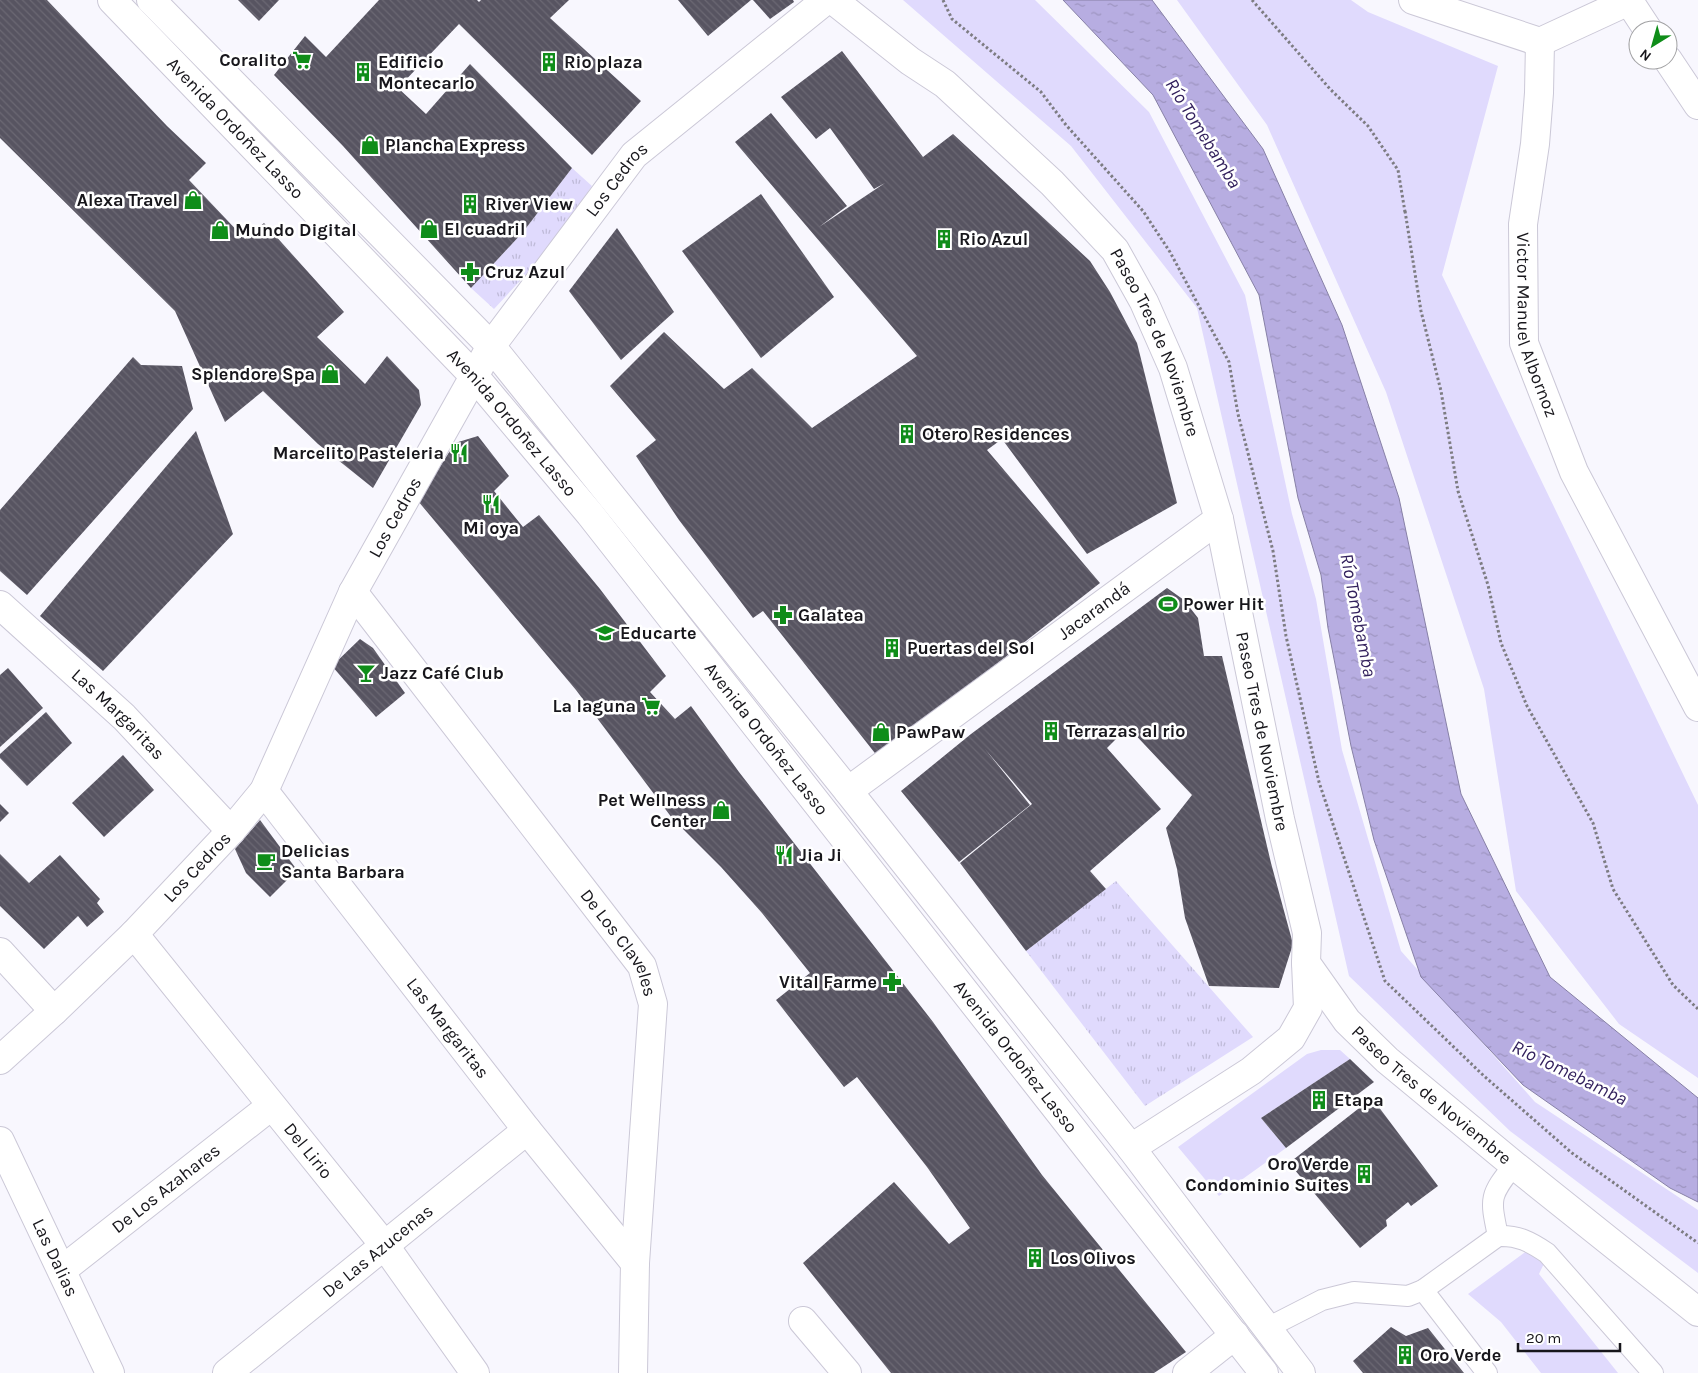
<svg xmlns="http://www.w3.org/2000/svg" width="1698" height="1373" viewBox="0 0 1698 1373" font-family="Karla,sans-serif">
	<defs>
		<pattern id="grass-tufts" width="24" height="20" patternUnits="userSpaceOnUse" patternTransform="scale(1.25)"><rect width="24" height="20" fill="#e0dafd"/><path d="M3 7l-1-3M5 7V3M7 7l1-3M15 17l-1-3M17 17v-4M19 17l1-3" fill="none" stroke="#bfbad8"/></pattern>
		<pattern id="water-ripples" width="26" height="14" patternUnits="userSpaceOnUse" patternTransform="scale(1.25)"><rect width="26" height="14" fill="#b7ade1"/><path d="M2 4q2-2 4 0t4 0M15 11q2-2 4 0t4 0" fill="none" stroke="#9d94c0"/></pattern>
		<pattern id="building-back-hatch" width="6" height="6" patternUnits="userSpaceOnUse" patternTransform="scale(1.25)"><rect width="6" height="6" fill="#575461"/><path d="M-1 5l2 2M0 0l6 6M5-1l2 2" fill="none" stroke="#6b6873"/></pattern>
	</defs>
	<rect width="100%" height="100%" fill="#f8f7fe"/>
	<g fill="url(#grass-tufts)">
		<path d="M572,168L592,186L543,256L494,309L471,288L523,232Z"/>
		<path d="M1116,881L1253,1037L1145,1106L1026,951Z"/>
	</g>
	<g fill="#e0dafd">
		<path d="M903,0H1035L1149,112L1245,295L1292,514L1316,599L1342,750L1401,951L1535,1102L1698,1210V1273L1510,1131L1349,976L1197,308L1071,146Z"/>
		<path d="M1177,0H1351L1368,12L1498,66L1442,275L1698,805V1078L1619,1024L1516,891L1484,689L1386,392L1267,125Z"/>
		<path d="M1321,1050H1340L1350,1059L1261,1118L1286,1148L1219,1196L1178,1147L1307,1054Z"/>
		<path d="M1539,1242L1550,1251L1539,1274L1618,1373H1541L1501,1322L1468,1294Z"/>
	</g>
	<path fill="url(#water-ripples)" stroke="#8780a6" d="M1063,0H1152L1263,149L1342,325L1399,498L1461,794L1550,977L1698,1098V1202L1670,1188L1523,1085L1421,977L1374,840L1351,746L1328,628L1321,575L1298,498L1259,295L1153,95Z"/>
	<g fill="url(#building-back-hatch)">
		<path d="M0,0H47L167,126L206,163L189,180L245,239L264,223L344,312L317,337L365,384L387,356L419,390L421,405L373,488L318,444L263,391L225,422L175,311L0,138Z"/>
		<path d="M238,0H279L259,21Z"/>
		<path d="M379,0H477L479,2L481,0H569L550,18L641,101L592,155L459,24L398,88L426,114L470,64L572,168L523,232L471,288L343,146L274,75L305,36L326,57Z"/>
		<path d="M678,0H751L708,36Z"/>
		<path d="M753,0H793L794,2L770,19Z"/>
		<path d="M842,51L923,157L953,134L1090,261L1110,292L1137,343L1177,503L1087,554L1002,439L987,450L1100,583L878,757L763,611L753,618L679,520L636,456L656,440L610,386L664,332L724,389L752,368L812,428L917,356L735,142L771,113L847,206L819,227L885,183L874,189L830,128L816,139L781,97Z"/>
		<path d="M761,194L834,297L761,358L682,251Z"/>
		<path d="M617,228L674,312L621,360L569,291Z"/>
		<path d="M133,357L141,365L182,366L193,409L27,595L0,571V510Z"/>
		<path d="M196,431L233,534L103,671L40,616Z"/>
		<path d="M478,436L509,476L494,491L523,527L539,515L600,589L666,676L650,692L675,719L691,706L739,772L933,1022L1042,1175L1186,1352L1154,1373H891L803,1263L894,1182L949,1244L970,1228L927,1167L857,1077L844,1087L776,1000L810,973L762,913L721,867L672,818L576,690L418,501L455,443Z"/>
		<path d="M1167,588L1184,600L1198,618L1204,656H1222L1271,863L1293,944L1279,988L1209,986L1185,918L1177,869L1166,828L1192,795L1128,727L1107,748L1161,809L1090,871L1106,889L1026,951L960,863L1032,804L985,749L1030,805L959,862L901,791L971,734Z"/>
		<path d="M360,639L373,648L405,693L376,717L332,666Z"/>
		<path d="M8,668L43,708L0,747V675Z"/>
		<path d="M46,712L72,743L27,786L0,758V754Z"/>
		<path d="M123,755L154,790L104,837L72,803Z"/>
		<path d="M0,804L9,813L0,822Z"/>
		<path d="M260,820L297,870L270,897L246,873L235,849Z"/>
		<path d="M0,854L29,883L60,855L100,899L97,903L104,912L87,927L78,916L44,949L0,906Z"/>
		<path d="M1350,1059L1374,1082L1286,1148L1261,1118Z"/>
		<path d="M1372,1098L1438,1186L1411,1206L1408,1202L1386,1220L1387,1226L1360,1248L1289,1163Z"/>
		<path d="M1391,1327L1406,1336L1428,1328L1464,1373H1363L1353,1361Z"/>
	</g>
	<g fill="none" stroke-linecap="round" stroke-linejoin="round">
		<g stroke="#cbc8d7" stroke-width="22">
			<g id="lane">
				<path d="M1498,1236C1490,1198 1489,1196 1514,1165"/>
				<path d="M1423,1290L1487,1373"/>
				<path d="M1267,1328L1322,1300L1354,1292L1408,1296L1423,1290L1498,1236C1518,1235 1531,1242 1547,1253L1653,1373"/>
			</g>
		</g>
		<g stroke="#cbc8d7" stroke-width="30">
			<g id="street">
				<path id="s1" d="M833,0L910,61L945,84L1052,183L1115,250L1144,302L1173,368L1219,519L1280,819L1307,933L1306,963L1347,1021L1387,1060L1514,1165L1698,1312"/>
				<path d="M1629,1L1648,30"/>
				<path d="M1668,60L1698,105"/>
				<path id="s2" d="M353,592L642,966L653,1004L635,1263L633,1373"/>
				<path id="s3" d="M0,605L124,717L231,831"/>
				<path id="s4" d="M264,791L527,1130L635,1263"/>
				<path id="s5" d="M848,791L1219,519"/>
				<path id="s6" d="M134,934L385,1246L475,1373"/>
				<path d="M0,952L54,1011"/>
				<path id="s7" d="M0,1060L54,1011L134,934L231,831L264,791L353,592L491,346L634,155L826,0"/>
				<path id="s8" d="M0,1141L110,1373"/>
				<path d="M1131,1148L1251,1071L1291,1038L1308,1008L1306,963"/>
				<path id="s9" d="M62,1270L271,1106"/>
				<path d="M803,1321L847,1373"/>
				<path id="s10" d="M227,1373L527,1130"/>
				<path d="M1187,1373L1235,1335"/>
			</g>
		</g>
		<g stroke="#cbc8d7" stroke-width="30">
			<g id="secondary">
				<path d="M1413,0L1540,42"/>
				<path id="s11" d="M1540,42L1539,93L1535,144L1523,224L1524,343L1574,472L1698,707"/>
				<path d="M1540,42L1631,0"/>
			</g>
		</g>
		<g stroke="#cbc8d7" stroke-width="30">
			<g id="primary">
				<path id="s12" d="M112,0L475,377L590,514L1264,1373"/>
				<path d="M151,0L491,346L848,791L1131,1148L1301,1373"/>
			</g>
		</g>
		<g stroke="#7d7c82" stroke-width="3" stroke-dasharray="2.5 2.5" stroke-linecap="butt">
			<path d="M943,0L952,19L1041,92L1066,125L1143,211L1170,252L1229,362L1238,414L1273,551L1286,636L1319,782L1385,981L1484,1076L1572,1153L1698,1243"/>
			<path d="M1252,0L1330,89L1368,126L1398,170L1405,212"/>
			<path d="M1405,211L1421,311L1441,391L1458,491L1488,585L1501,643L1527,706L1593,823L1613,889L1673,985L1698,1009"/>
		</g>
		<use href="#lane" stroke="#fff" stroke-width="20"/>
		<use href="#street" stroke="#fff" stroke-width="28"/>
		<use href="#secondary" stroke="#fff" stroke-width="28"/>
		<use href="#primary" stroke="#fff" stroke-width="28"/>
	</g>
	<defs>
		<g id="supermarket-bare" transform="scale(1.5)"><path d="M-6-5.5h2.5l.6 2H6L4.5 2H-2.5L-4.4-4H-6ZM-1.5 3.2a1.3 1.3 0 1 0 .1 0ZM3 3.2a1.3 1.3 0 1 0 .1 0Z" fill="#0f8d19" stroke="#fff" stroke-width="2.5" paint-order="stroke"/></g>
		<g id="building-bare" transform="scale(1.5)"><path d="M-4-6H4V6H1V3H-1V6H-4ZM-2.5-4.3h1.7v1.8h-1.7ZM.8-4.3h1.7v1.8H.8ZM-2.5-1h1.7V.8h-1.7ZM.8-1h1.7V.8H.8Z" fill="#0f8d19" stroke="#fff" stroke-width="2.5" paint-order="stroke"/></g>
		<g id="shop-bare" transform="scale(1.5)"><path d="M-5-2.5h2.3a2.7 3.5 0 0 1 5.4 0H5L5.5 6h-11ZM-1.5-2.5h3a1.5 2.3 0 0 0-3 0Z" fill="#0f8d19" stroke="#fff" stroke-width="2.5" paint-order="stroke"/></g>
		<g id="pharmacy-bare" transform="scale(1.5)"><path d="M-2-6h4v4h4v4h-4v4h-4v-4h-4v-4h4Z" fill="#0f8d19" stroke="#fff" stroke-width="2.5" paint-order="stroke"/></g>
		<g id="restaurant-bare" transform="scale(1.5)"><path d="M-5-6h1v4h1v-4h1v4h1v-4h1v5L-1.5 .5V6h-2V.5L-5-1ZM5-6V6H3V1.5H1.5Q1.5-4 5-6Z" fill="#0f8d19" stroke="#fff" stroke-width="2.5" paint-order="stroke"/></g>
		<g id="stadium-bare" transform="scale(1.5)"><path d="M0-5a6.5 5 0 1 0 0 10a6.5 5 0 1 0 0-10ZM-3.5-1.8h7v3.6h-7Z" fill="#0f8d19" stroke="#fff" stroke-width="2.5" paint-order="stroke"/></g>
		<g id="school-bare" transform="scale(1.5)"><path d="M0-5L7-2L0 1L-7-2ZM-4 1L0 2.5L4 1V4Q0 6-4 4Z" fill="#0f8d19" stroke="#fff" stroke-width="2.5" paint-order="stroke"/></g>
		<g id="bar-bare" transform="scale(1.5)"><path d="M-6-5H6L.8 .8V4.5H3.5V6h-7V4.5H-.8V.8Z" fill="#0f8d19" stroke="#fff" stroke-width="2.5" paint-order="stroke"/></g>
		<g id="cafe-bare" transform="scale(1.5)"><path d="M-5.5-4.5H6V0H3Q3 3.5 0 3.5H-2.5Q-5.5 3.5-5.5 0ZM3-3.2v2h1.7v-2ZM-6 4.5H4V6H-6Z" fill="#0f8d19" stroke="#fff" stroke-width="2.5" paint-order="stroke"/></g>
	</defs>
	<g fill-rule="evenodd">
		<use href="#supermarket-bare" x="302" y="60"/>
		<use href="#building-bare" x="549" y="62"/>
		<use href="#building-bare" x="363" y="72"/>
		<use href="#shop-bare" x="370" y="145"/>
		<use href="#shop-bare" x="193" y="200"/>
		<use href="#building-bare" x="470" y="204"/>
		<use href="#shop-bare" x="429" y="229"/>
		<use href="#shop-bare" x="220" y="230"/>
		<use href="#building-bare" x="944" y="239"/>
		<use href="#pharmacy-bare" x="470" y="272"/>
		<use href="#shop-bare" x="330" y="374"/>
		<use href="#building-bare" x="907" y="434"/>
		<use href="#restaurant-bare" x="459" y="453"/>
		<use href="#restaurant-bare" x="491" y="504"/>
		<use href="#stadium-bare" x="1168" y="604"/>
		<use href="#pharmacy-bare" x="783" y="615"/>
		<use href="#school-bare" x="605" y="633"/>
		<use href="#building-bare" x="892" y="648"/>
		<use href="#bar-bare" x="366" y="673"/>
		<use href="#supermarket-bare" x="651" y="706"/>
		<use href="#building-bare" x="1051" y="731"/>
		<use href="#shop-bare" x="881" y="732"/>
		<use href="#shop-bare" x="721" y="810"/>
		<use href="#restaurant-bare" x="784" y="855"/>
		<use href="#cafe-bare" x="266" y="861"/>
		<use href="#pharmacy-bare" x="892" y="982"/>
		<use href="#building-bare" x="1319" y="1100"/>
		<use href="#building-bare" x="1364" y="1174"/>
		<use href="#building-bare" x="1035" y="1258"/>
		<use href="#building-bare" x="1405" y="1355"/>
	</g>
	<g text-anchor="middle" stroke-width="5" stroke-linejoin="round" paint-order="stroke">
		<g font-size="18" font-weight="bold" fill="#17161b" stroke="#fff" text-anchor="start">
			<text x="287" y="66" text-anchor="end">Coralito</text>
			<text x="378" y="68">Edificio<tspan x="378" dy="21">Montecarlo</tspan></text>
			<text x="564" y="68">Rio plaza</text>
			<text x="385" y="151">Plancha Express</text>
			<text x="178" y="206" text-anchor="end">Alexa Travel</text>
			<text x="485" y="210">River View</text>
			<text x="444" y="235">El cuadril</text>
			<text x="235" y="236">Mundo Digital</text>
			<text x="959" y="245">Rio Azul</text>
			<text x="485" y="278">Cruz Azul</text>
			<text x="315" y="380" text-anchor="end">Splendore Spa</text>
			<text x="922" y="440">Otero Residences</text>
			<text x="444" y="459" text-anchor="end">Marcelito Pasteleria</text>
			<text x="491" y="534" text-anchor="middle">Mi oya</text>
			<text x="1183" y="610">Power Hit</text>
			<text x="798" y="621">Galatea</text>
			<text x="620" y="639">Educarte</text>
			<text x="907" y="654">Puertas del Sol</text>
			<text x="381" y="679">Jazz Café Club</text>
			<text x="636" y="712" text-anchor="end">La laguna</text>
			<text x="1066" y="737">Terrazas al rio</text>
			<text x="896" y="738">PawPaw</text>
			<text x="706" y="806" text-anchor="end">Pet Wellness<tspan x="706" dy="21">Center</tspan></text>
			<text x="281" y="857">Delicias<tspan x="281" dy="21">Santa Barbara</tspan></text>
			<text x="799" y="861">Jia Ji</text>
			<text x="877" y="988" text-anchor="end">Vital Farme</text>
			<text x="1334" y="1106">Etapa</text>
			<text x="1349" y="1170" text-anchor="end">Oro Verde<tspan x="1349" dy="21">Condominio Suites</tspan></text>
			<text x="1050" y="1264">Los Olivos</text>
			<text x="1420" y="1361">Oro Verde</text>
		</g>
		<g font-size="18" fill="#17161b" stroke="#fff">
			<text dy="6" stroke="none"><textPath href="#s12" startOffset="178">Avenida Ordoñez Lasso</textPath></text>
			<text dy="6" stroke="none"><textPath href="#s7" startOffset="1086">Los Cedros</textPath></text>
			<text dy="6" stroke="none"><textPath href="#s11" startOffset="286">Victor Manuel Albornoz</textPath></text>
			<text dy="6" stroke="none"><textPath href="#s1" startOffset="479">Paseo Tres de Noviembre</textPath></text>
			<text dy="6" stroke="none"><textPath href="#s12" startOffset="582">Avenida Ordoñez Lasso</textPath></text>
			<text dy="6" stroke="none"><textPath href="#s7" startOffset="681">Los Cedros</textPath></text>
			<text dy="6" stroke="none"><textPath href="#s5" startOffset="305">Jacarandá</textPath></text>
			<text dy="6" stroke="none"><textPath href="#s3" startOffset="161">Las Margaritas</textPath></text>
			<text dy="6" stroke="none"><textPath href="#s1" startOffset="884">Paseo Tres de Noviembre</textPath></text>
			<text dy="6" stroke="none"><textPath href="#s12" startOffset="988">Avenida Ordoñez Lasso</textPath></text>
			<text dy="6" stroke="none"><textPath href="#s7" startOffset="276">Los Cedros</textPath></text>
			<text dy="6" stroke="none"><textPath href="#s2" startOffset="441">De Los Claveles</textPath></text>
			<text dy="6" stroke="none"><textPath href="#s4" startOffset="300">Las Margaritas</textPath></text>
			<text dy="6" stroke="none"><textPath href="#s12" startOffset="1392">Avenida Ordoñez Lasso</textPath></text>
			<text dy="6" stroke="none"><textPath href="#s1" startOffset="1304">Paseo Tres de Noviembre</textPath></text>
			<text dy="6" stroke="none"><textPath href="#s6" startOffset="278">Del Lirio</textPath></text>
			<text dy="6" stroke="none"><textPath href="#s9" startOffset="132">De Los Azahares</textPath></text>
			<text dy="6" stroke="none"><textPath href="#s10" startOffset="194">De Las Azucenas</textPath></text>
			<text dy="6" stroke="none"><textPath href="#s8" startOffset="129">Las Dalias</textPath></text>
		</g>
		<g font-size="19" font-style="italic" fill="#33215d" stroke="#fff">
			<text transform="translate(1204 133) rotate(58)" y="7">Río Tomebamba</text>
			<text transform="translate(1359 615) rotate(79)" y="7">Río Tomebamba</text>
			<text transform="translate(1570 1072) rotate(26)" y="7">Río Tomebamba</text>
		</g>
	</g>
	<g transform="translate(1653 45) rotate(217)"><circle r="24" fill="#ffffff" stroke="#a2a2a4"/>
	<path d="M0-4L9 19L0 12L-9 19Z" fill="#0f8d19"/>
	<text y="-8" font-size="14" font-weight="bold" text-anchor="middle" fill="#17161b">N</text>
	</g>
	<path d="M1518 1343v8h102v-8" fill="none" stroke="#17161b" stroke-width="2.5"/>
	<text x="1526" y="1343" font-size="15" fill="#17161b" stroke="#ffffff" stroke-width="4" paint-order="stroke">20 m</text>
</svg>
